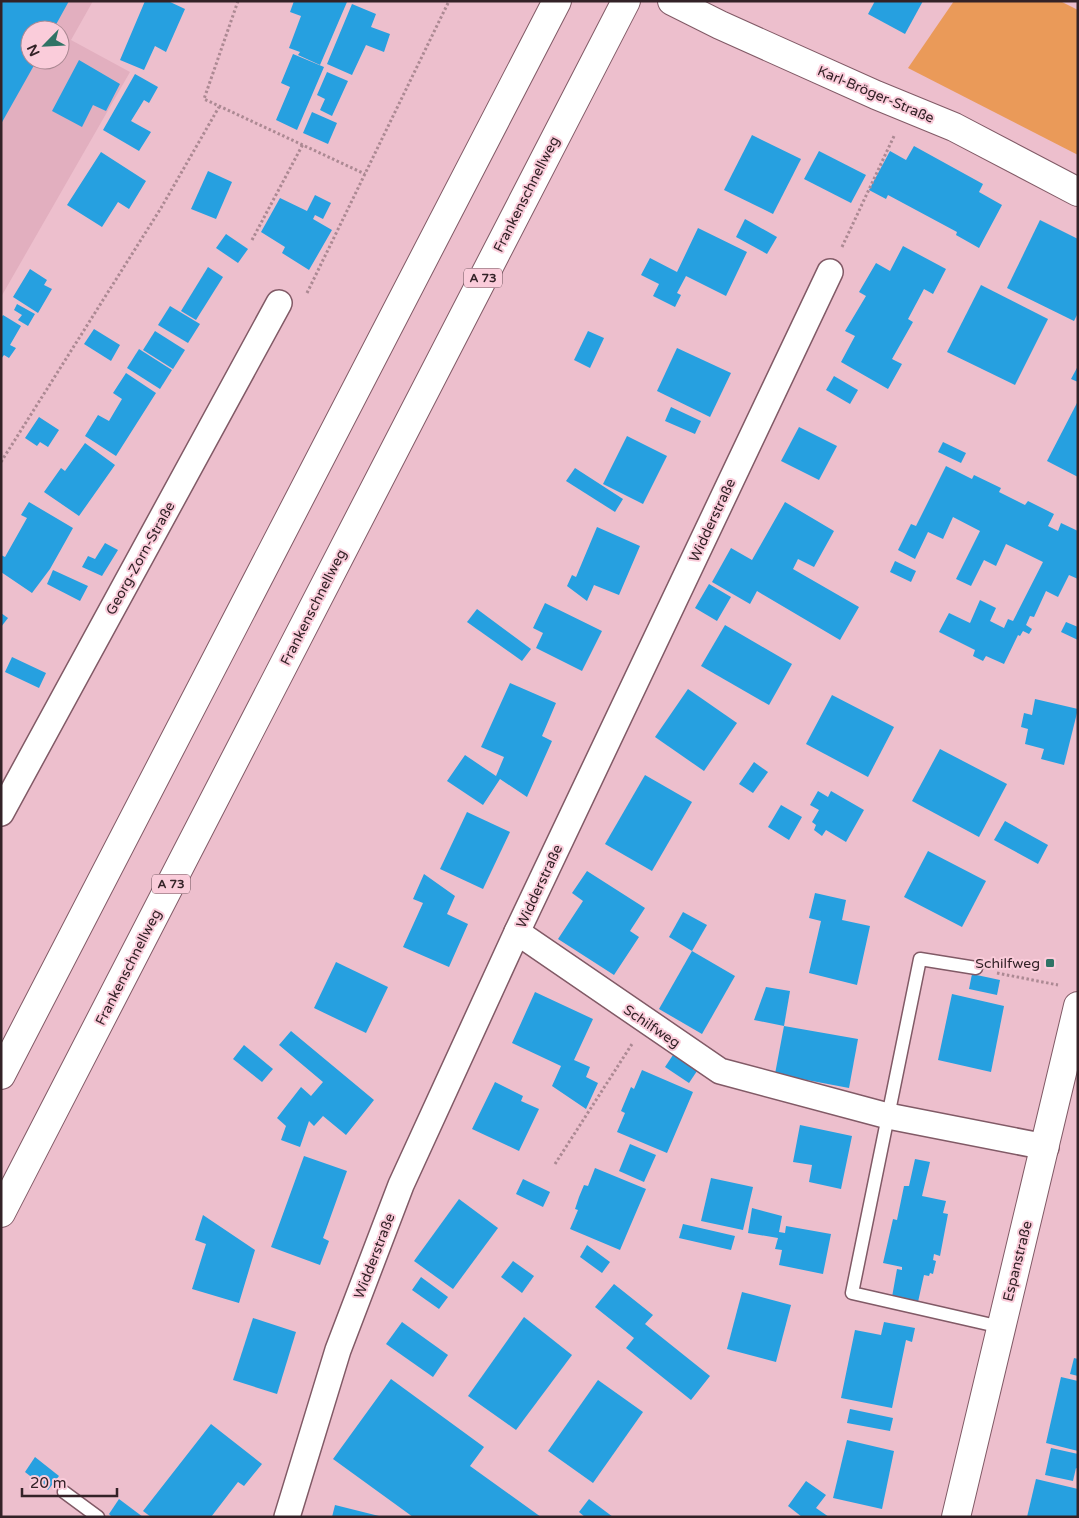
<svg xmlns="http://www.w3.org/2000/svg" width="1079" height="1518" viewBox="0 0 1079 1518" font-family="'Varela Round',sans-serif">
	<rect width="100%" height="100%" fill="#edbfcd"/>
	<path fill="#e2afbf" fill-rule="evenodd" d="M1,1H93L71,40L130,72L1,297ZM30,30H60V60H30Z"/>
	<path fill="#ea9a59" d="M954,1H1060L1078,10V155L908,68Z"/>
	<g fill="#26a0e0">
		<path d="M1,1H69L53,30H30V60H37L1,124Z"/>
		<path d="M145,1H168L185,9L166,52L155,46L144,70L120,60Z"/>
		<path d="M294,1L347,2L320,65L298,55L300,52L289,48L301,16L290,12Z"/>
		<path d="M875,1H923L905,34L868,14Z"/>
		<path d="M352,4L376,14L371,27L390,34L384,52L366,45L352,75L327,64Z"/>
		<path d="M293,54L324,67L297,130L276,120L290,87L281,83Z"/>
		<path d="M79,60L120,84L106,111L93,105L82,127L52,111Z"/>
		<path d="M327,72L348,81L332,116L320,110L325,99L317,95Z"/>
		<path d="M135,74L158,87L149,103L144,100L131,121L151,132L139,151L103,130Z"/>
		<path d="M312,112L337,123L328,144L303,133Z"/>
		<path d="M752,135L801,159L773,214L724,190Z"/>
		<path d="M914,146L983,184L979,192L1002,205L979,248L956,235L957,232L888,195L886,199L869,190L890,151L906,160Z"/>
		<path d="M819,151L866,175L851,203L804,179Z"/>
		<path d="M101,152L146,181L129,209L118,202L102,227L67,205Z"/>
		<path d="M208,171L232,182L216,219L191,209Z"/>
		<path d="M315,195L331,203L323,219L315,215L313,219L332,230L309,270L282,253L285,247L261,232L280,198L307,211Z"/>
		<path d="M745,219L777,237L767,254L736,237Z"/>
		<path d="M1040,220L1078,239V313L1074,321L1007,288Z"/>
		<path d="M698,228L747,252L726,296L686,276L677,293L681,295L675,307L653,296L659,284L641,275L650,258L677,272Z"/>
		<path d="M226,234L248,249L238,263L216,248Z"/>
		<path d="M903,246L946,269L933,294L924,289L908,319L913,322L892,359L902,364L888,389L841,362L855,336L845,331L866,296L859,292L876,263L890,271Z"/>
		<path d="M208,267L223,277L196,320L181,311Z"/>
		<path d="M30,269L47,280L44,285L52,289L38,313L13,297Z"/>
		<path d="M981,285L1048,319L1015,385L947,352Z"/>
		<path d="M17,304L35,314L28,326L18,320L22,315L14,310Z"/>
		<path d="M170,306L200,324L188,343L158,325Z"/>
		<path d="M3,315L21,326L10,345L16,348L9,358L4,355L1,359V318Z"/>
		<path d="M94,329L120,345L111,361L84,344Z"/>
		<path d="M155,331L185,350L173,369L143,350Z"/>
		<path d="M588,331L604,338L590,368L574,360Z"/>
		<path d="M677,348L731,373L710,417L657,391Z"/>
		<path d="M139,349L172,370L160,389L127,368Z"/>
		<path d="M1078,366V382L1071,379Z"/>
		<path d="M126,373L156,393L116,456L85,436L98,415L109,421L122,399L113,393Z"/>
		<path d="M834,376L858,390L850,404L826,390Z"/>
		<path d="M1078,401V477L1047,461Z"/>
		<path d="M671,407L701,421L695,434L665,421Z"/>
		<path d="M39,417L59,430L48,447L40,442L37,446L25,438Z"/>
		<path d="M799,427L837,446L819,480L781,461Z"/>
		<path d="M627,436L667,456L643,504L603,484Z"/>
		<path d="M943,442L966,453L961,463L938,452Z"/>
		<path d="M85,443L115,465L79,516L44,492L61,468L65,471Z"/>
		<path d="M946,466L972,479L974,475L1001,488L999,492L1025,505L1028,501L1054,514L1048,526L1058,531L1061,523L1078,531V579L1069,575L1058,597L1046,591L1034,617L1030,616L1026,625L1032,629L1029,634L1023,631L1020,636L1018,635L1004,664L986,656L983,661L973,656L975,650L939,632L949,613L970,623L980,600L996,608L990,621L1004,628L1008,619L1013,621L1043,562L1006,544L996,566L984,560L971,586L956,579L980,531L953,517L943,539L928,532L915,559L898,550L911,524L916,526Z"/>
		<path d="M575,468L623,499L615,512L566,481Z"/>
		<path d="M29,502L73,528L50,569L32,593L1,572V555L5,557L27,518L21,515Z"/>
		<path d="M785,502L834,531L814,567L798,559L793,569L859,607L840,640L757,591L750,604L712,582L731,548L752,560Z"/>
		<path d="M597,527L640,546L619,595L594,585L587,601L567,586L572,575L576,577Z"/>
		<path d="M105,543L118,550L102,576L82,567L88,556L95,559Z"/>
		<path d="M895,561L916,571L911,582L890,572Z"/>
		<path d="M53,570L88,586L80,601L47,584Z"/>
		<path d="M709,584L731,597L717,621L695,608Z"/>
		<path d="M545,603L602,631L582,671L536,648L543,633L533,628Z"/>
		<path d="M477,609L531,649L522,661L467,622Z"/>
		<path d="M1,613L8,618L1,627Z"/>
		<path d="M1066,622L1078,627V640L1061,632Z"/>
		<path d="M725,625L792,664L769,705L701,666Z"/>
		<path d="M12,657L46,673L39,688L5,672Z"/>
		<path d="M510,683L556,703L542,736L552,741L527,797L500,779L483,805L447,781L465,755L496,776L504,757L481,747Z"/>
		<path d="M688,689L737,723L704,771L655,737Z"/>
		<path d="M832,695L894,727L868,777L806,744Z"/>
		<path d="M1035,699L1078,709L1064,765L1041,759L1044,749L1025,744L1028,729L1021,727L1024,713L1032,715Z"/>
		<path d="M940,749L1007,784L979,837L912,801Z"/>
		<path d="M754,762L768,772L753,793L739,784Z"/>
		<path d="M645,775L692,802L652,871L605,844Z"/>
		<path d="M818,791L828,797L831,791L864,810L846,842L826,830L822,836L814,830L816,825L812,822L819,810L810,805Z"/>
		<path d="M781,805L802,817L789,840L768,827Z"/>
		<path d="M467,812L510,832L483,889L440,869Z"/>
		<path d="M1005,821L1048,845L1038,864L994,840Z"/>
		<path d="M928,851L986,881L962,927L904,897Z"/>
		<path d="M587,871L645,908L630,931L639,937L614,975L558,939L583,901L572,893Z"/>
		<path d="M424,874L455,896L447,914L468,924L449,967L403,947L423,903L413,899Z"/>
		<path d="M815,893L846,900L842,920L870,926L857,985L809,973L821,921L809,918Z"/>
		<path d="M683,912L707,925L692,951L669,937Z"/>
		<path d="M692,951L735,976L702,1034L659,1009Z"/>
		<path d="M336,962L388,987L366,1033L314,1008Z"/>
		<path d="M972,974L1000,980L997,995L969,989Z"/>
		<path d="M766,987L790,991L784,1026L754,1020Z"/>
		<path d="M535,992L593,1019L574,1060L590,1067L586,1077L598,1083L586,1109L552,1086L561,1066L512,1043Z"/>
		<path d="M952,994L1004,1006L991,1072L938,1060Z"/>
		<path d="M784,1026L858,1039L849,1088L775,1074Z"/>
		<path d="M291,1031L374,1100L346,1135L323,1116L314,1126L309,1121L300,1147L281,1140L286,1126L277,1118L301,1087L311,1096L323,1082L279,1045Z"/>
		<path d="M244,1045L273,1069L262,1082L233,1059Z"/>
		<path d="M673,1055L697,1071L689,1083L665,1067Z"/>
		<path d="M642,1070L693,1092L667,1153L617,1132L625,1113L621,1111L631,1087L634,1089Z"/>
		<path d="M495,1082L523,1096L521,1101L539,1109L519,1151L472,1129Z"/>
		<path d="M800,1125L852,1136L841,1189L809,1182L812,1165L793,1162Z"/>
		<path d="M630,1144L656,1155L644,1182L619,1171Z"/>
		<path d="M304,1156L347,1171L323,1238L329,1241L320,1265L271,1247Z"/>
		<path d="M915,1159L930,1162L922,1196L946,1201L943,1213L948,1214L940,1256L934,1254L933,1260L936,1261L933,1274L930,1273L929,1276L924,1275L918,1302L892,1297L897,1269L902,1270V1267L883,1263L893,1219L897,1220L904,1186H909Z"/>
		<path d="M595,1168L646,1189L620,1250L570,1229L578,1210L575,1209L579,1197L584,1185L588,1186Z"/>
		<path d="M711,1178L753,1187L743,1230L701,1221Z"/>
		<path d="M523,1179L550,1192L543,1207L516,1194Z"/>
		<path d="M459,1199L498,1228L453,1289L414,1261Z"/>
		<path d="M752,1208L782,1216L779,1232L785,1233L786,1226L831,1234L823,1274L779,1265L782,1250L775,1249L778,1238L748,1233Z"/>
		<path d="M203,1215L255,1250L239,1303L192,1289L206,1244L195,1240Z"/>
		<path d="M683,1224L735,1236L731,1250L679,1238Z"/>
		<path d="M587,1245L610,1262L602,1273L580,1257Z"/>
		<path d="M513,1261L534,1276L522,1293L501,1277Z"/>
		<path d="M421,1277L448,1297L439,1309L412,1290Z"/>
		<path d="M614,1284L653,1315L645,1324L710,1376L691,1400L626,1348L634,1338L595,1307Z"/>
		<path d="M742,1292L791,1305L776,1362L727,1349Z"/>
		<path d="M524,1317L572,1355L516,1430L468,1396Z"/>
		<path d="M253,1318L296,1332L277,1394L233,1380Z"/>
		<path d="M402,1322L448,1355L433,1377L386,1344Z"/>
		<path d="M884,1322L915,1328L912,1342L906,1340L892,1408L841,1398L855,1330L881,1335Z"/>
		<path d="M1074,1358L1078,1359V1376L1070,1374Z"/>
		<path d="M1061,1377L1078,1381V1451L1046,1443Z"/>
		<path d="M391,1379L484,1447L470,1466L541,1517H413L333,1459Z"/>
		<path d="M598,1380L643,1412L593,1483L548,1451Z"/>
		<path d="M850,1409L893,1418L890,1431L847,1423Z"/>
		<path d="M211,1424L262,1464L244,1486L238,1482L211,1517H151L143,1511Z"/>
		<path d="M847,1440L894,1451L882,1509L833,1498Z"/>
		<path d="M1051,1448L1078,1454V1469L1076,1468L1073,1481L1045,1475Z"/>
		<path d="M35,1457L59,1476L48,1490L25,1472Z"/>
		<path d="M1036,1479L1078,1489V1517H1027Z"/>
		<path d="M806,1481L826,1495L816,1508L829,1517H802L788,1506Z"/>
		<path d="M119,1499L143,1517H112L109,1514Z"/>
		<path d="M589,1499L613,1517H585L579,1512Z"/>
		<path d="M335,1505L379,1516V1517H332Z"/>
	</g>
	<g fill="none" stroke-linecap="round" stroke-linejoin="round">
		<g stroke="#815a66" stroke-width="15">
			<g id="service">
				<path d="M976,968L920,959L852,1293L1001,1327"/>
				<path d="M64,1492L98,1517"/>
			</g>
		</g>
		<g stroke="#815a66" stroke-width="28">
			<g id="minor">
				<path d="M1,813L279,303"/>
				<path d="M517,932L720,1071L888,1116L1046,1147"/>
				<path d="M287,1517L338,1350L401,1185L517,932L830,272"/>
			</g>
		</g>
		<g stroke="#815a66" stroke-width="30">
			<g id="tertiary">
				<path d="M672,1L720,25L876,95L954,127L1078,192"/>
				<path d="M956,1517L1078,1006"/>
			</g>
		</g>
		<g stroke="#815a66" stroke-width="30">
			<g id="motorway">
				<path d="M1,1075L557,1"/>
				<path d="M1,1213L626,1"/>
			</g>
		</g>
		<g stroke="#ac8993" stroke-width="3" stroke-dasharray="2.5 2.5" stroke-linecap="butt">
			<path d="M238,1L204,99L365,174"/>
			<path d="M252,240L303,144"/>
			<path d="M842,247L895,134"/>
			<path d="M307,293L449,1"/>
			<path d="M1,462L161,208L219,107"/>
			<path d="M997,973L1058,985"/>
			<path d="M555,1164L632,1044"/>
		</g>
		<use href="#service" stroke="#fff" stroke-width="12"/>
		<use href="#minor" stroke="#fff" stroke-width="25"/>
		<use href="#tertiary" stroke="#fff" stroke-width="28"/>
		<use href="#motorway" stroke="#fff" stroke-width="28"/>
	</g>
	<rect fill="#2f7365" stroke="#faccda" stroke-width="2" x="1045" y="958" width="10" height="10" rx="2.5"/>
	<g text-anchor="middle" stroke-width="4" stroke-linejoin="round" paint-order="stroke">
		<g fill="#faccda" stroke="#6f555d" stroke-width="1">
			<rect x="464" y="268.5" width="38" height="19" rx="4"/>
			<rect x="152" y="874.5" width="38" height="19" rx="4"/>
		</g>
		<g font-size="12" font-weight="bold" fill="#332227">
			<text x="483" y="282">A 73</text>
			<text x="171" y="888">A 73</text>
		</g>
		<g font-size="14" fill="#332227" stroke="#faccda">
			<text transform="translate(876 94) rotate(23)" y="5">Karl-Bröger-Straße</text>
			<text transform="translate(526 194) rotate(-63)" y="5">Frankenschnellweg</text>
			<text transform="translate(712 520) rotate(-65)" y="5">Widderstraße</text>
			<text transform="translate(140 558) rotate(-61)" y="5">Georg-Zorn-Straße</text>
			<text transform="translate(313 607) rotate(-63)" y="5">Frankenschnellweg</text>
			<text transform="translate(539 886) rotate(-65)" y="5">Widderstraße</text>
			<text transform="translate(128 967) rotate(-63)" y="5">Frankenschnellweg</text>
			<text transform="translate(652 1026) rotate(34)" y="5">Schilfweg</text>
			<text transform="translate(374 1256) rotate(-69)" y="5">Widderstraße</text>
			<text transform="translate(1017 1261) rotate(-76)" y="5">Espanstraße</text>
		</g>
		<g font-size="14" fill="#332227" stroke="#faccda" text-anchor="end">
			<text x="1040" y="968">Schilfweg</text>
		</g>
	</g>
	<rect width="1079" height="1518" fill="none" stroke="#332227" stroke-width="5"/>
	<g transform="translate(45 45) rotate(246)"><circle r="24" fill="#faccda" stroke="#aa8892"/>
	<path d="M0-4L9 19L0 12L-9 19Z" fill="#2f7365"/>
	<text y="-8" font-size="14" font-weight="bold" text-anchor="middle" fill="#332227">N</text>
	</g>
	<path d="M22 1488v8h95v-8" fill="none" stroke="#332227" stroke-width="2.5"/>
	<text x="30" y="1488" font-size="15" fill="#332227" stroke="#faccda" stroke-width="4" paint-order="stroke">20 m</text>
</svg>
